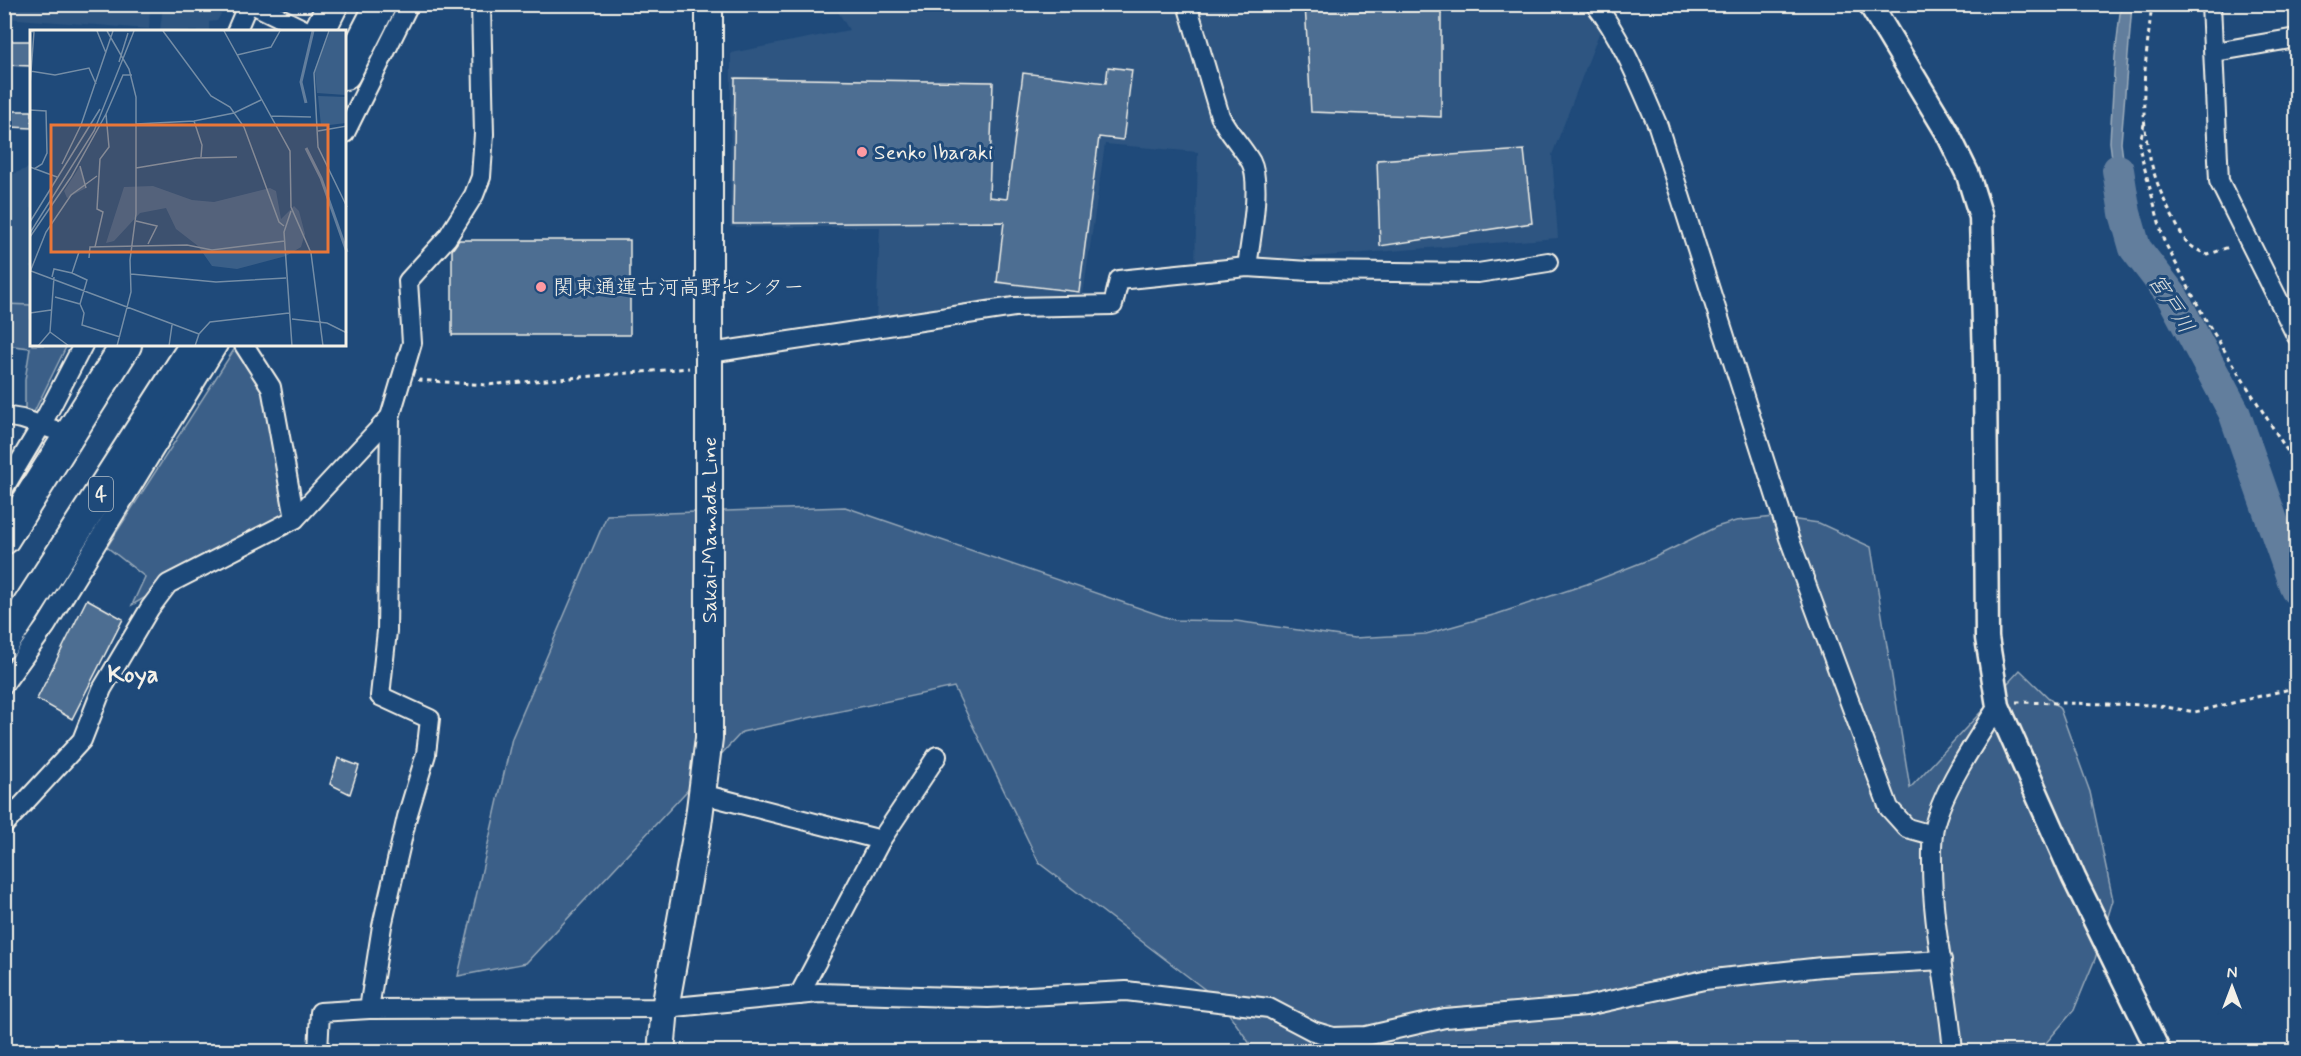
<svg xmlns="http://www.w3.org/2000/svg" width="2301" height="1056" viewBox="0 0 2301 1056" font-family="Mynerve,'Klee One',sans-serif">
	<rect width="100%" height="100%" fill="#1f4a7a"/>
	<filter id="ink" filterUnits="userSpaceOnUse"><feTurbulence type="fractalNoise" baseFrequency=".0167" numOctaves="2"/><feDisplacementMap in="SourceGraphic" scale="12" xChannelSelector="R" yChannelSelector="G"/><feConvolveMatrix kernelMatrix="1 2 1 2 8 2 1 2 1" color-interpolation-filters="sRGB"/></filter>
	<g filter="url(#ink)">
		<g fill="#2d5581">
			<path d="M1597,4L1605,18L1552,155L1558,238L1195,266L1198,152L1105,144L1083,295L1020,300L876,320L880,227H730L731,53L849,30L834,5Z"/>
			<path d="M4,5H150L149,29L5,18Z"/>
			<path d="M163,5V4L226,5L217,21L209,22V31H160Z"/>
			<path d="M31,167V305L5,304V175H10Z"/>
		</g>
		<g fill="#3a5f88" stroke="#97a8b8" stroke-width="1.5">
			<path d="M4,304L31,305L32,345H67L34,412L25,410V380L30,348L5,345Z"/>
			<path d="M237,345L271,387L295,519L169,584L132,605L145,577L107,547Z"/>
			<path d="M845,507L1174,620L1236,621L1354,638L1426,634L1497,614L1587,584L1653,558L1716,527L1736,521L1774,517L1819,523L1871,547L1910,788L2020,670L2060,709L2090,792L2113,900L2095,959L2074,1010L2046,1043L2029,1051H1255L1220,1001L1039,863L954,687L742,732L526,963L458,976L512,738L607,515Z"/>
		</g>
		<path fill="#627e9d" stroke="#9cacbb" stroke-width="1.5" d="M2121,5H2132L2121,143L2130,212L2119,215L2110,142L2115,57Z"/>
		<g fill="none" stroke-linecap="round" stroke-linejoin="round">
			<path stroke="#627e9d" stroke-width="32" d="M2118,170L2125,213L2135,248L2172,296L2234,412L2296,589"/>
		</g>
		<g fill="#4d6e92" stroke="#f4f1e8" stroke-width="1.5">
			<path d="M1305,4H1441V117L1311,112Z"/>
			<path d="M4,41H32V66L4,65Z"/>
			<path d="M1108,67L1132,70L1123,140L1099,137L1079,292L997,282L1004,222L733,224L735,78L993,82L989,197L1007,199L1023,73L1106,83Z"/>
			<path d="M4,111H32V128L11,127V125H4Z"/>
			<path d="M1524,150L1532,223L1380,246L1377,160Z"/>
			<path d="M459,240H630V335H452V250Z"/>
			<path d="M87,599L123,619L72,719L37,699Z"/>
			<path d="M338,758L359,766L350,794L330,784Z"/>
		</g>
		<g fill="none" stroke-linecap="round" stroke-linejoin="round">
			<g stroke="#f4f1e8" stroke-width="22">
				<g id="minor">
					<path d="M252,4L309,32"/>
					<path d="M1187,4L1220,116C1228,133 1242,146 1251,162C1262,183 1250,243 1247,267"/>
					<path d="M1595,4C1623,40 1640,85 1658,126L1789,538L1889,808L1907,828L1932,835"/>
					<path d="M2211,4L2219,181L2296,335"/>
					<path d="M236,32L248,4"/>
					<path d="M2215,52L2296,38"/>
					<path d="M345,133L409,4"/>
					<path d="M244,345L271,387L295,519"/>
					<path d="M710,353L1014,307L1113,305L1119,280L1247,267L1309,271L1478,273L1548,262"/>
					<path d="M4,416L22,419L70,435"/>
					<path d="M4,488L41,426L83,345"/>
					<path d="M4,684L46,626L218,345"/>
					<path d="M702,794L881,840L799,995"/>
					<path d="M4,825L82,740L102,689L150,608L168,584L295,519L390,417"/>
					<path d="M881,840L937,756"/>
					<path d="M369,1009L382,926L407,817L426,754L430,719L380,696L387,631L390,417L412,343L408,281L447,238L474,195L481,177L484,134L481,4"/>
					<path d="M318,1052L320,1012L369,1009L665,1008L819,993L988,998L1126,991L1269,1008L1313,1031L1333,1037L1366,1036L1445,1018L1586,1006L1704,980L1822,967L1942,960"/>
					<path d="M1953,1052C1948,989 1932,927 1932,864C1932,851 1931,837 1935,823C1945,786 1977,739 1998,706"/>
				</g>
			</g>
			<g stroke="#f4f1e8" stroke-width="27">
				<path id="tertiary" d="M1870,4L1947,132L1968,175L1981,217L1985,362L1987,638L1998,706L2074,878L2159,1052"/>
			</g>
			<g stroke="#f4f1e8" stroke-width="30">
				<path id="secondary" d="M661,1052L665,1008L698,825L709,738V4"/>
			</g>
			<g stroke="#f4f1e8" stroke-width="34">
				<g id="trunk">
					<path d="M319,32L333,4"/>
					<path d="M345,74L381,4"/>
					<path d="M4,539L126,345"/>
					<path d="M4,643L195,345"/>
				</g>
			</g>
			<g stroke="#f4f1e8" stroke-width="3" stroke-dasharray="4.5 4.5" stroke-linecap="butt">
				<path d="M2152,4C2143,84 2133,142 2172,216C2185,240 2183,244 2208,255L2231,246"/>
				<path d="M2144,124L2139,147L2164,241L2208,324L2288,452L2296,478"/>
				<path d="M418,380L486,385L689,368"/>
				<path d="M2016,702L2154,705L2195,712L2294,688L2296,690"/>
			</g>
			<use href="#minor" stroke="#1f4a7a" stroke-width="18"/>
			<use href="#tertiary" stroke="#1f4a7a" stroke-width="22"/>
			<use href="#secondary" stroke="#1f4a7a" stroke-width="26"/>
			<use href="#trunk" stroke="#1f4a7a" stroke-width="30"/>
		</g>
	</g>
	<g fill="#ff9aa2" stroke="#1f4a7a" stroke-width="2">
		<circle cx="862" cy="152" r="6"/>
		<circle cx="541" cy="287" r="6"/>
	</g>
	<g text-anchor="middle" stroke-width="6" stroke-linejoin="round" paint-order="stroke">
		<rect fill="#1f4a7a" stroke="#b4bfc7" stroke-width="1.5" x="89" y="477" width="24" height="34" rx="4.5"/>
		<g font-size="20" font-weight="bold" fill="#f4f1e8">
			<text x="101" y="501">4</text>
		</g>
		<g font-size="21" fill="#f4f1e8" stroke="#1f4a7a" text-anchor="start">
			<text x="874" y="159">Senko Ibaraki</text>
			<text x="553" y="294">関東通運古河高野センター</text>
		</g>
		<g font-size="21" fill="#f4f1e8" stroke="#1f4a7a">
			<text transform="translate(709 530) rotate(-90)" y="7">Sakai-Mamada Line</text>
		</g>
		<g font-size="22" font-style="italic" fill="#dee0dd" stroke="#1f4a7a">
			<text transform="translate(2172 303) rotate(58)" y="8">宮戸川</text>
		</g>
		<g font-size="24" font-weight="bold" fill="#f4f1e8" stroke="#1f4a7a">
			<text x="133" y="682">Koya</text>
		</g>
	</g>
	<g transform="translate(30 30)">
		<rect width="316" height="316" fill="#1f4a7a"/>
		<path d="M300,1H316V65L287,63L285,42ZM288,66L316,67V93L291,96ZM50,136L56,158L37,168L34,161ZM123,156L162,170L184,172L240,158L246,161L251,189L264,176L269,181L275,204L271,217L256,226L207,239L182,236L168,216L146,199L136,178L110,183L84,211L76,213L94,157Z" fill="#3a5f88"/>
		<path fill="none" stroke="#627e9d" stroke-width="3" d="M276,73L271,52L283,1M276,118L291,148L317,222"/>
		<path fill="none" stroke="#748da6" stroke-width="1.5" d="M67,1L76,23M77,1L99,39L106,67V184L100,230L101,262L87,316M133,1L181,66L200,77L214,97L249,192L254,196M194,1L260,121L261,177L281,223L293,316M299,1L284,43L288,117L317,177M207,25L241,17L250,1M89,32L98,3M0,41L25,45L59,38L66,54M0,55L4,2L0,1M0,80L16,81L17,123L12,134L4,139M241,86L281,87M164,91L172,115L171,127M106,94L164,91L204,83L231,70M288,101L317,96M32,134L51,95L83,1M50,136L56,158M0,137L27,147M106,138L166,128L207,127M261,181L254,202L262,316M106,191L127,196L118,214M0,192L70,79M0,203L64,101L104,1M0,207L41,147L76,84M65,217L73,182L67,179L70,129L79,117L76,84L93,45H102M59,228L60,217L157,215L182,220L255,211M1,241L169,304M0,242L16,202L41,165L67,146M101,244L186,252L256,248M22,247L24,239L42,243M25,267L50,274L57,250L42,243L49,222H59M50,274L54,283L52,295L90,307M0,283L21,280M262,289L297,293L317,303M20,302L39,316M8,316L20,302L24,247M139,316L142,295M165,316L169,304L180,292L259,283"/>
		<path fill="#ea7738" fill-opacity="0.15" stroke="#ea7738" stroke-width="3" d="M21,95H298V222H21Z"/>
		<rect width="316" height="316" fill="none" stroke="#f4f1e8" stroke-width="3"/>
	</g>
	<rect width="2301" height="1056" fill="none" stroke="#1f4a7a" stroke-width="24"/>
	<rect x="12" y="12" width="2277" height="1032" fill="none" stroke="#f4f1e8" stroke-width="2" filter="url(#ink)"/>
	<g transform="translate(2232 987)" stroke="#1f4a7a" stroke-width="4.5" paint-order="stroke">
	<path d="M0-4.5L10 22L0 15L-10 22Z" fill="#f4f1e8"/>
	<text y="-9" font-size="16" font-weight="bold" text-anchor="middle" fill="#f4f1e8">N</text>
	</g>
</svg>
